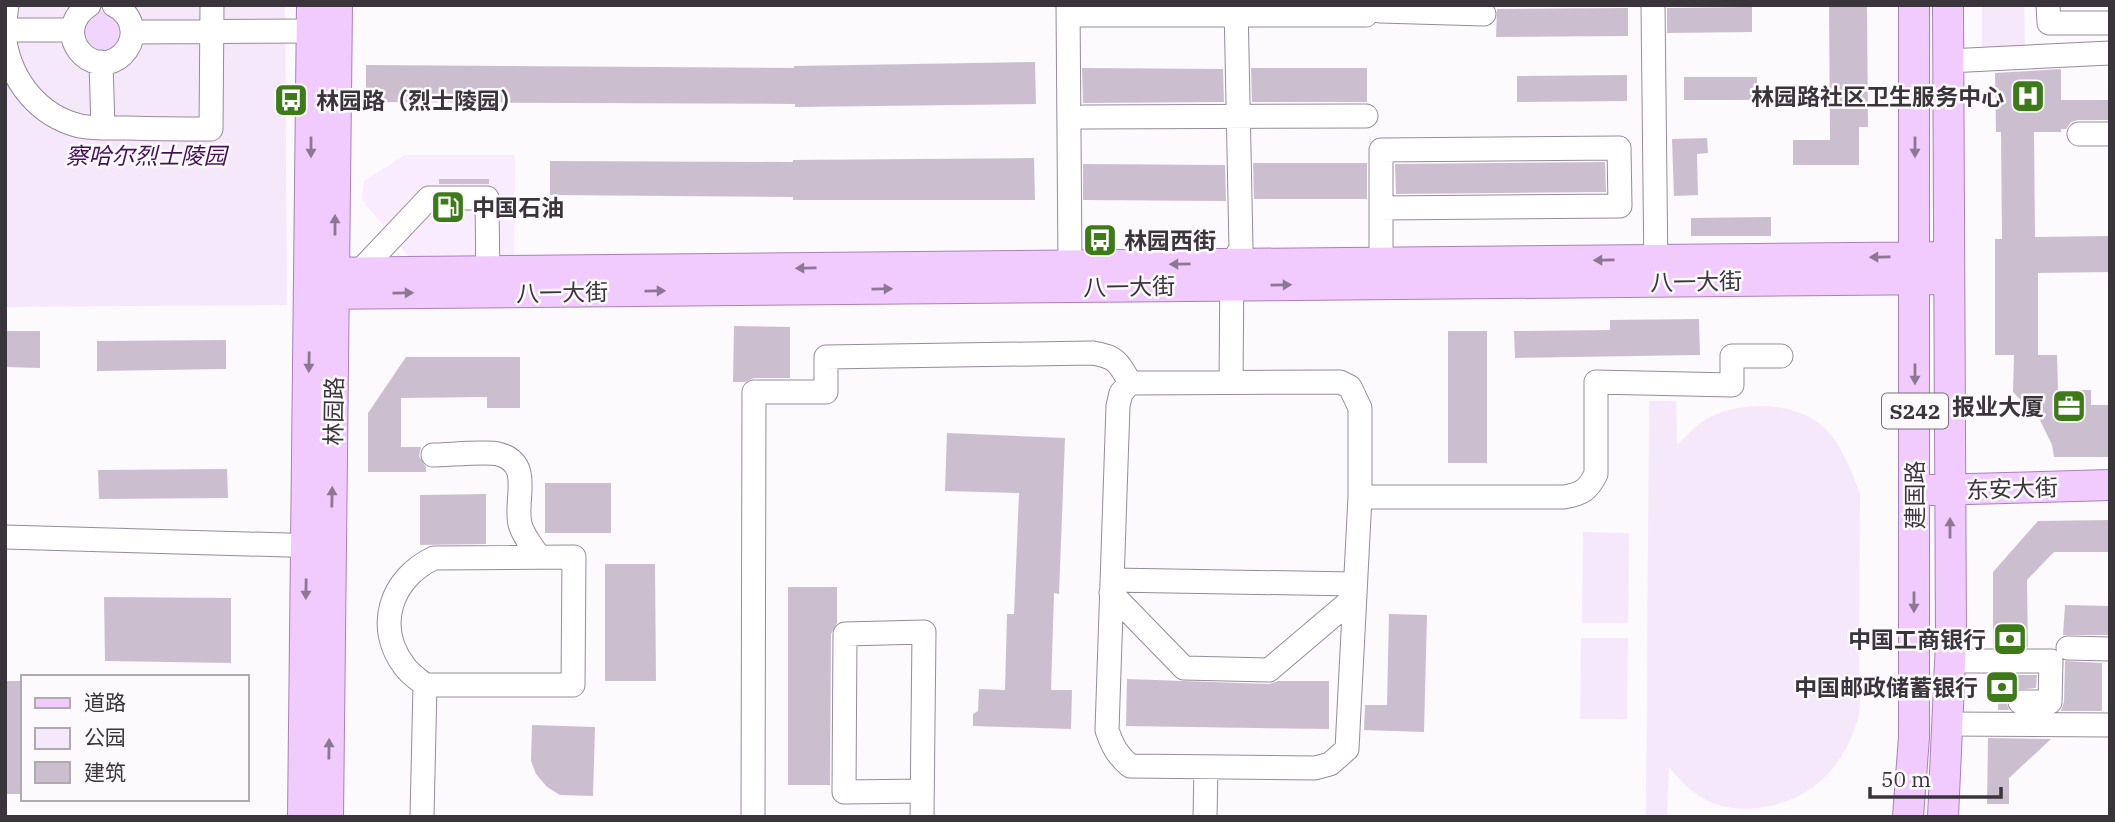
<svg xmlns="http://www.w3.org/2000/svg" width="2115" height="822" font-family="'IBM Plex Serif','Noto Sans SC',serif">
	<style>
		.built { fill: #f9ecfe }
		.green { fill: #f5e8fb }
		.water { fill: #f1d5fc }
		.building { fill: #cbbfcf }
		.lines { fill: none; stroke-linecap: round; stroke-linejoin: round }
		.minor-casing { stroke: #968b9a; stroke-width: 25 }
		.major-casing { stroke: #aa80ba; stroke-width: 32 }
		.minor { stroke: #fff; stroke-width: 23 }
		.major { stroke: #f1cbfe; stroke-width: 30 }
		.oneway { fill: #8c7893 }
		.labels { text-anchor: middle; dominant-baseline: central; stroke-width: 5; stroke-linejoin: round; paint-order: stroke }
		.shield { fill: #fcfafd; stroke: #747075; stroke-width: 2 }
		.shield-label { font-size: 21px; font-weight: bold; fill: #3a353b }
		.poi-label { font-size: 23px; font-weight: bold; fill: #3a353b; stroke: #fcfafd; text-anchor: end }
		.park-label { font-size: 23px; font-style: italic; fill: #480f59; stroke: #fcfafd }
		.street-label { font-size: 23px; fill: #3a353b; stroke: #fcfafd }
	</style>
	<rect width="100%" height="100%" fill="#fcfafd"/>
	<path class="built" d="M405 155H515L514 264 414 263 362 200 364 181Z"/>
	<path class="green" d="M5 5H285L287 305 5 307Z
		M1982 5H2024L2025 53 1982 54Z
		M1649 401H1676L1677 445C1686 437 1694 426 1705 420 1741 398 1804 401 1831 435 1844 452 1853 474 1860 494 1860 549 1859 604 1859 659 1859 678 1863 704 1857 722 1843 767 1812 799 1765 807 1722 814 1695 800 1669 767L1667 815H1646Z
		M1583 532 1629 533 1628 623H1582Z
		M1581 638H1628L1627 719H1580Z"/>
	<path class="water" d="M100 11 115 14 125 39 103 55 84 45 83 23 93 13Z"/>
	<path class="building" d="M1829 5H1867L1868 127H1859V165H1793V140H1830Z
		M1752 7V32L1667 33V8Z
		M1628 8V36L1496 37 1497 9Z
		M1035 62 1036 104 795 107V104L366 102V65L794 68V66Z
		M1082 68 1223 69 1224 102 1083 103Z
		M1251 68H1367V102H1252Z
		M2061 69V100H2110V120H2078L2071 122 2066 129H2061V132H2034L2035 237 2110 236V272L2038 273V355H2057L2058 390H2091V405H2110V457H2054L2052 445 2040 420 2013 392 2014 355H1995V239H2002L2001 132H1996L1995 73Z
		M1627 75V101L1517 102V76Z
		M1684 77H1757V100H1684Z
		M1707 138 1708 153 1697 154 1698 195 1674 196 1672 139Z
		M1034 158 1035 200H793V197L550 195V161L793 162V160Z
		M1605 162 1606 192 1396 194 1395 164Z
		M1253 163H1367V199H1254Z
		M1083 164 1225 165 1226 201 1083 200Z
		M439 179H489V184H439Z
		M1771 217V236H1691V218Z
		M1699 319 1700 355 1515 358 1514 331 1610 330V320Z
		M734 326 790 327V378H754L745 382H733Z
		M5 331H40V368L5 367Z
		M1448 331H1487V463H1448Z
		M226 340V369L97 371V341Z
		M406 357H520V408H487V397L401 398V447H421L419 456 426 467V472H368V413Z
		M947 433 1065 438 1059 594 1054 593 1051 690H1072L1071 729 973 726V714L978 711 979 689 1005 690 1007 614H1014L1019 493 945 491Z
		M227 469 228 498 99 499 98 470Z
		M545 483H611V533H545Z
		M486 494V544L420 545V495Z
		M2110 520V552H2054L2027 580 2028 647H1993V572L2038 521Z
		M605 564H655L656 681H605Z
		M788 587H837V623L831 634 830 785H788Z
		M104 597 231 598V663L105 661Z
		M2065 605 2110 606V635H2063Z
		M1389 614 1427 615 1424 732 1364 730 1365 705H1387Z
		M2065 661 2102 663V711H2061L2064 702Z
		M1999 675H2037L2036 688 2012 690 2006 701 2009 710H1998Z
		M1127 679 1269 684 1278 681H1329V729L1126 726Z
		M5 681H23V794H5Z
		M532 725 595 727 593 796 560 795 547 787 536 774 531 761Z
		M1988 738 2051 739 2009 778V804H1987Z"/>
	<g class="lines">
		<g class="minor-casing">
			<path id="minor" d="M89 5C49 32 91 82 122 55 129 48 133 40 132 30 131 19 124 10 114 5
				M1068 5 1070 265
				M1380 5V11L1484 14
				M1653 5 1656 275
				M2048 5 2049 23H2110
				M1083 15H1366
				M5 20 7 5
				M5 30H72
				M133 32 312 31
				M5 42C12 82 39 116 80 126 95 129 113 128 129 128 156 129 183 129 211 129L212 5
				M1948 61 2110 53
				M101 62 103 128
				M1084 117 1366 116
				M2079 134H2110
				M1381 208 1620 206 1619 148 1381 150V262
				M359 284V272L429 198H487L488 286
				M1231 382 1232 264 1241 248 1236 5
				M1340 382 1350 387 1360 408V497L1347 749 1330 764 1315 768 1130 766C1117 755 1112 745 1107 730L1118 406 1121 393 1130 383Z
				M433 455C447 455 487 451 498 454 534 463 514 500 520 524 523 536 532 546 539 557
				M1360 497H1564C1582 494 1588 490 1596 474V382L1732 385V356H1781
				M5 537 321 546
				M1112 580 1355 584
				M1111 593 1184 668 1269 670 1355 597
				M2068 648 2110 649
				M1950 661H2051L2050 702H2020
				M1947 724 2110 725
				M422 817 425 685C418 679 410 674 405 667 374 627 391 578 434 558L574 557 573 685H425
				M753 817 754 392H826V357L1092 353C1115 356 1119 362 1130 383
				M922 817 924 632 845 634 844 792 922 791
				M1205 817 1206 768"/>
		</g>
		<g class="major-casing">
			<path id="major" d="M310 273 1949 257
				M310 294 1949 279
				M1932 490 2110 485
				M303 817 312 5
				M328 817 337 5
				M1908 817 1914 737V5
				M1943 817 1951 641 1948 5"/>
		</g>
		<use href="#minor" class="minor"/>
		<use href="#major" class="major"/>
	</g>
	<defs><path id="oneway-solid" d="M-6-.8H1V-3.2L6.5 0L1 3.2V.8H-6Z" transform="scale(1.75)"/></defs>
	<g class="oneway">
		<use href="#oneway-solid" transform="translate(311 147) rotate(90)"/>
		<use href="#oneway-solid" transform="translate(1915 147) rotate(90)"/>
		<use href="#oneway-solid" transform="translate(335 225) rotate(-90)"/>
		<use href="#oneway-solid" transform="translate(1880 257) rotate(179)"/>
		<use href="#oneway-solid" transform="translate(1604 260) rotate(179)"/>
		<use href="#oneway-solid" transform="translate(1180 264) rotate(179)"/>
		<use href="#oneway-solid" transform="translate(806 268) rotate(179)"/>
		<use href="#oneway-solid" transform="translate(1281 285) rotate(-1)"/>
		<use href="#oneway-solid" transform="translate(882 289) rotate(-1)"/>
		<use href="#oneway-solid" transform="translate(655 291) rotate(-1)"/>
		<use href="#oneway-solid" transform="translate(403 293) rotate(-1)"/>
		<use href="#oneway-solid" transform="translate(309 362) rotate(91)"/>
		<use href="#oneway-solid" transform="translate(1915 374) rotate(90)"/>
		<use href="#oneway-solid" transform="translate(332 497) rotate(-89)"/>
		<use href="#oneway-solid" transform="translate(1950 528) rotate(-90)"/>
		<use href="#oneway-solid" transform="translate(306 589) rotate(91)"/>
		<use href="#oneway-solid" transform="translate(1914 602) rotate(90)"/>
		<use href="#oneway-solid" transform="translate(329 749) rotate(-89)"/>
	</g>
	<defs>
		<g id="hospital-square" transform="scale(1.75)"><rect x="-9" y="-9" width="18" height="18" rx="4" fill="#3d7b18" stroke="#fcfafd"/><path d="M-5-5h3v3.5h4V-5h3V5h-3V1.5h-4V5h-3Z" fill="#fff"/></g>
		<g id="bus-square" transform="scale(1.75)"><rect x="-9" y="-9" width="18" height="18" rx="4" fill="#3d7b18" stroke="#fcfafd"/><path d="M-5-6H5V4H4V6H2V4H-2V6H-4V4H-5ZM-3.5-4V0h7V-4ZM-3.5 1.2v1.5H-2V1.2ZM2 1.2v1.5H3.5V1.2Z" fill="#fff"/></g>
		<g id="fuel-square" transform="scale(1.75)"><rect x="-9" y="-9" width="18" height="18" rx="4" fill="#3d7b18" stroke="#fcfafd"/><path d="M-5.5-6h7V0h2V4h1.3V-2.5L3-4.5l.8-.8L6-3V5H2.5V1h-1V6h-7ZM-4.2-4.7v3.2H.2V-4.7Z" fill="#fff"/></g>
		<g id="office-square" transform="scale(1.75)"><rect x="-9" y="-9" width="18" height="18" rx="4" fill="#3d7b18" stroke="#fcfafd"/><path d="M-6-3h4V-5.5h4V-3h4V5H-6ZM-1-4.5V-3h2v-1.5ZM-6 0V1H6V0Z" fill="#fff"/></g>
		<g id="bank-square" transform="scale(1.75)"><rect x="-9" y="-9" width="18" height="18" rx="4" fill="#3d7b18" stroke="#fcfafd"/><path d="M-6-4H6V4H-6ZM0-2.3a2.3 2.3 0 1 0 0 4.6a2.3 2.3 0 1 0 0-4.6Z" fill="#fff"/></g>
	</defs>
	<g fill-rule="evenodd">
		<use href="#hospital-square" x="2028" y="96"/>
		<use href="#bus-square" x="291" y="100"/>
		<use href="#fuel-square" x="448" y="207"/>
		<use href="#bus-square" x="1100" y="240"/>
		<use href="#office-square" x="2069" y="406"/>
		<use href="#bank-square" x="2010" y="639"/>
		<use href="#bank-square" x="2002" y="687"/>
	</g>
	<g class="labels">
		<rect class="shield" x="1882" y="393.5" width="66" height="35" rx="5"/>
		<g class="shield-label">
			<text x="1915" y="411">S242</text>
		</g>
		<g class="poi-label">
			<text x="2004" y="96">林园路社区卫生服务中心</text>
			<text x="316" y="100" text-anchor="start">林园路（烈士陵园）</text>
			<text x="472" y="207" text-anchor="start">中国石油</text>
			<text x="1124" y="240" text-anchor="start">林园西街</text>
			<text x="2044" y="406">报业大厦</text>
			<text x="1986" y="639">中国工商银行</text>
			<text x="1978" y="687">中国邮政储蓄银行</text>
		</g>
		<g class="park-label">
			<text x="146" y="155">察哈尔烈士陵园</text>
		</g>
		<g class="street-label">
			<text transform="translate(1696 281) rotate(-1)">八一大街</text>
			<text transform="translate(1129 286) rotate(-1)">八一大街</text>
			<text transform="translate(562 292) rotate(-1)">八一大街</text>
			<text transform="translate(333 411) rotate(-89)">林园路</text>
			<text transform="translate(2012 488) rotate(-2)">东安大街</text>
			<text transform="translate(1914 495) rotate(-90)">建国路</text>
		</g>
	</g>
	<rect width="2115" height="822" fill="none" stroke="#3a353b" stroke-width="14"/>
	<rect x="21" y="675" width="228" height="126" fill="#fcfafd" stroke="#aeabaf" stroke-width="2"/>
	<rect x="35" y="698" width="35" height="10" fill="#f1cbfe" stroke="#aeabaf" stroke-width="2"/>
	<text x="84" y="710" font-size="21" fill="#3a353b">道路</text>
	<rect x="35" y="728" width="35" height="21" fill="#f5e8fb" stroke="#aeabaf" stroke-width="2"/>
	<text x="84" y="745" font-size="21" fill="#3a353b">公园</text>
	<rect x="35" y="762" width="35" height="21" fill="#cbbfcf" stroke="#aeabaf" stroke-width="2"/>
	<text x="84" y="780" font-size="21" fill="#3a353b">建筑</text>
	<path d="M1870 787v10h131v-10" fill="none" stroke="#3a353b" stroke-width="3.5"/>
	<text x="1881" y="787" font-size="21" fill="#3a353b" stroke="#fcfafd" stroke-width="5" paint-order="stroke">50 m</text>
</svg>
